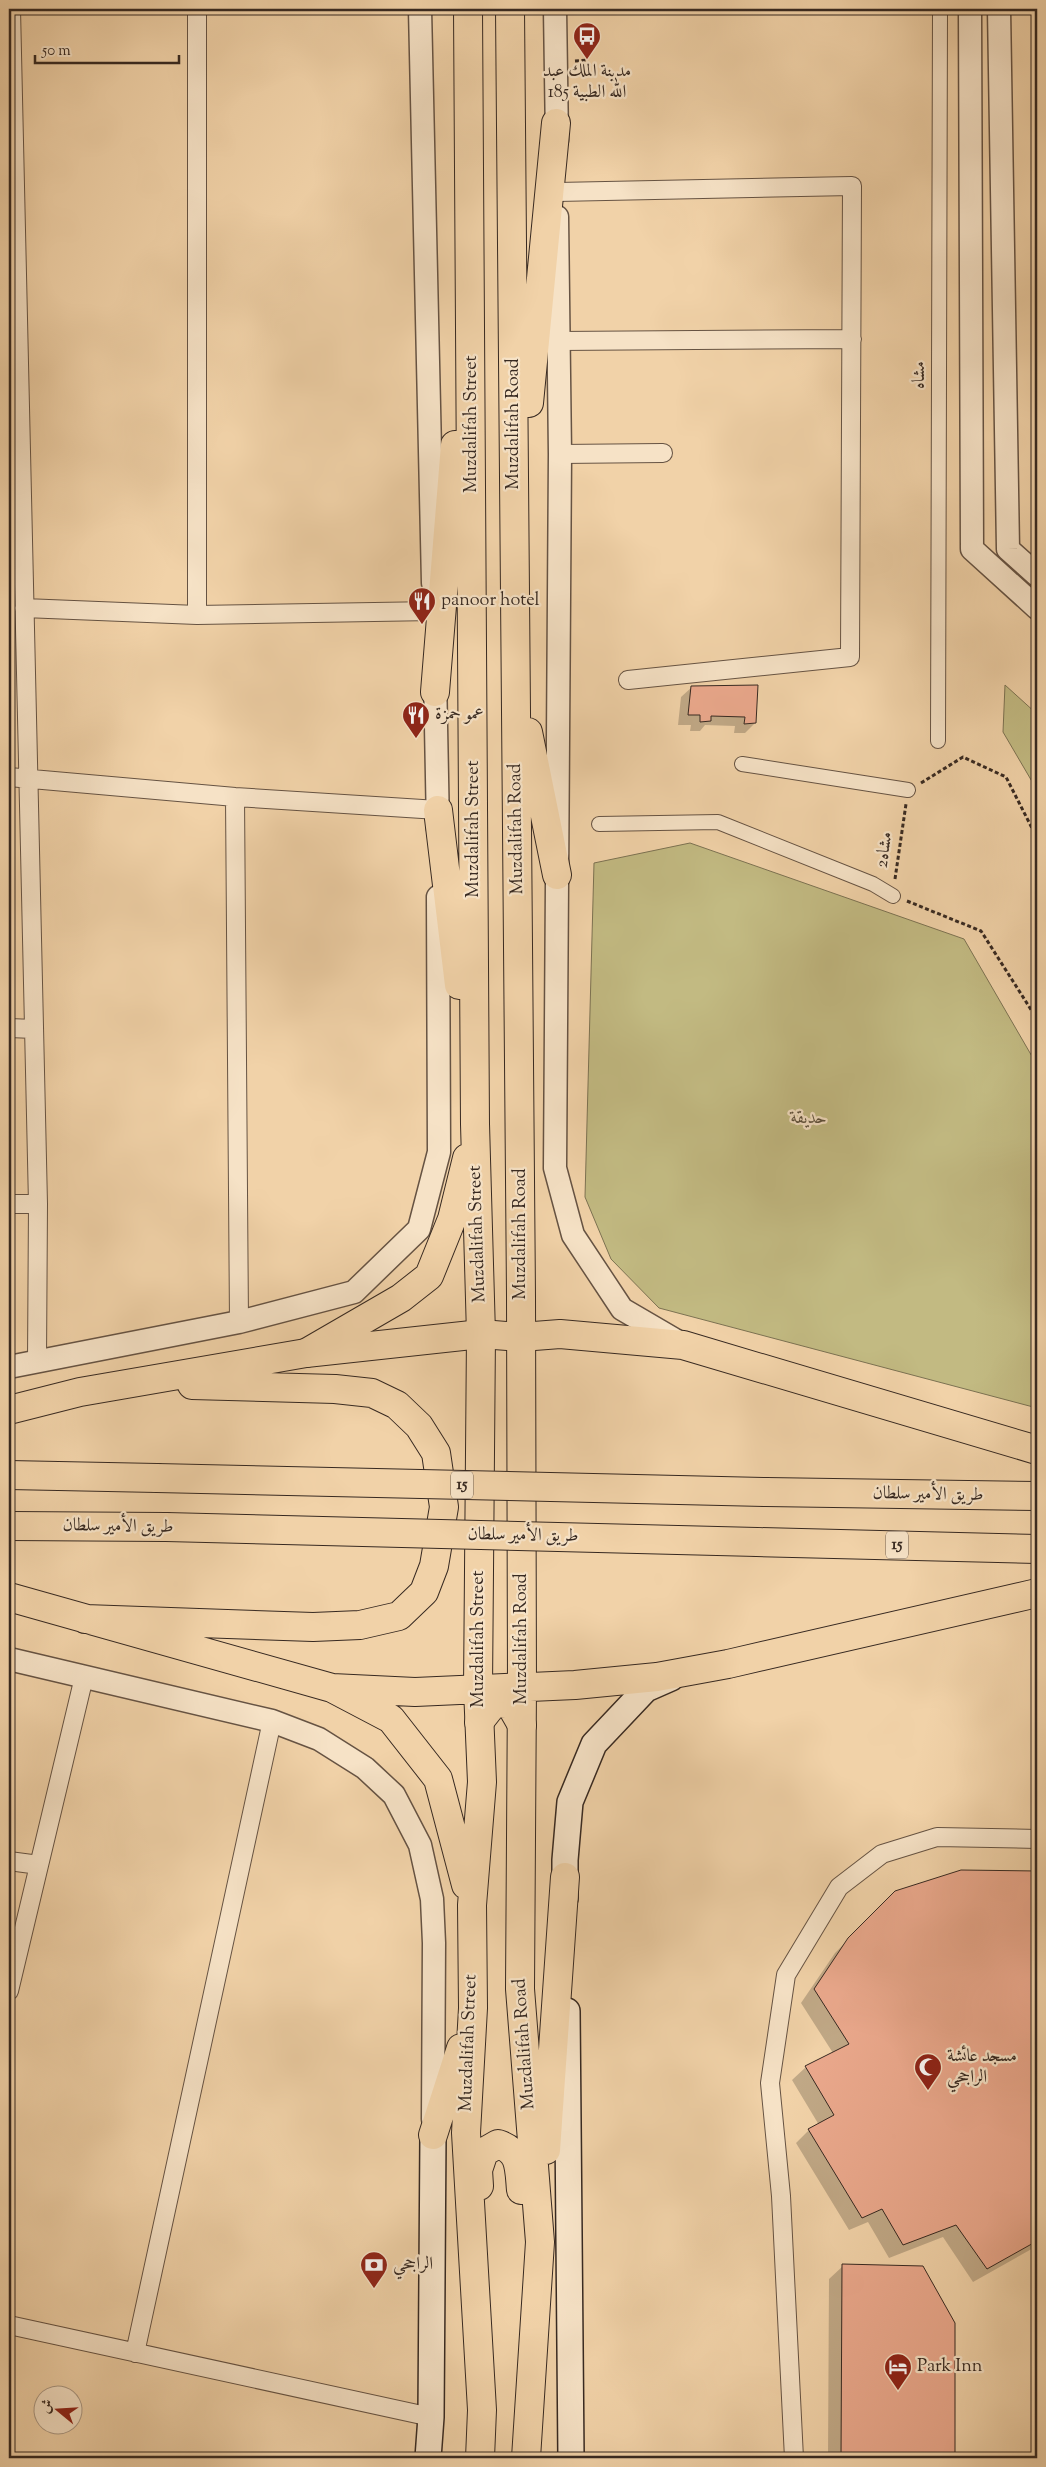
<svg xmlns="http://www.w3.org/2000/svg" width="1046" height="2467" font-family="'Sorts Mill Goudy',Amiri,serif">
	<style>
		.green { fill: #c2ba82; stroke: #7c7252 }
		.shadow { fill: #0003 }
		.building { fill: #eaa88c; stroke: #372921 }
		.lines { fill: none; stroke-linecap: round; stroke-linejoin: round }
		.pedestrian-casing { stroke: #665343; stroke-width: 16 }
		.minor-casing { stroke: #665343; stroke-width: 20 }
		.tertiary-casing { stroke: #665343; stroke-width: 25 }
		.secondary-casing { stroke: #372921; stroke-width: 28 }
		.trunk-casing { stroke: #372921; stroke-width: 30 }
		.motorway-casing { stroke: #372921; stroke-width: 30 }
		.path { stroke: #372921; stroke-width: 3; stroke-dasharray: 4 2.5; stroke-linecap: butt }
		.pedestrian { stroke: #f6e2c6; stroke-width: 14 }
		.minor { stroke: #f6e2c6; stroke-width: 18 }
		.tertiary { stroke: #f6e2c6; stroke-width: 22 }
		.secondary { stroke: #f6e2c6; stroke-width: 25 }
		.trunk { stroke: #f1d2a8; stroke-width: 28 }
		.motorway { stroke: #f1d2a8; stroke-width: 28 }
		.motorway-bridge-casing { stroke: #372921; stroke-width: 30; stroke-linecap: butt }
		.motorway-bridge { stroke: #f1d2a8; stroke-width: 28 }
		.labels { text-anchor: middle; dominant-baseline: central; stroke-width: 4.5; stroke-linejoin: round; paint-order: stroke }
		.shield { fill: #f6e2c6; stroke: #706052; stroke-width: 1 }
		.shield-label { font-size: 16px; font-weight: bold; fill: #372921 }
		.poi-label { font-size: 18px; fill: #372921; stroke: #f6e2c6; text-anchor: start }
		.street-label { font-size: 18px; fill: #372921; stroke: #f6e2c6 }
		.park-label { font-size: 18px; font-style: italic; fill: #5a4d39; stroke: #f6e2c6 }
	</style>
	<rect width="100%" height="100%" fill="#f1d2a8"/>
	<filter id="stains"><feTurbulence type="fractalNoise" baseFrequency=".004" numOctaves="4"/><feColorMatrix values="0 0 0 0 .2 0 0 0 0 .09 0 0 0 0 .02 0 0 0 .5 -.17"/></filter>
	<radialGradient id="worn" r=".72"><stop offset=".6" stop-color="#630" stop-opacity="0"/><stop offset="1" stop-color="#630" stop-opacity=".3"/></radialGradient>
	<path class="green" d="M1005 685 1037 714V790L1003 732Z
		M690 843 964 939 1037 1065V1408L659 1308 611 1259 585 1197 594 863Z"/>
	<path class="shadow" d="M692 687 755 723 745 733H734L735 726 705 725 700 731H690L691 725H678L681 697Z
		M962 1872H1037V2246L973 2282 943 2237 889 2258 868 2222 849 2230 796 2143 809 2130 819 2125 792 2080 806 2067 833 2053 801 2003 835 1953 896 1892Z
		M843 2266 954 2323 953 2458H828L829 2279Z"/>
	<path class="building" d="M758 685 756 723 744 724 745 717 711 716V721L700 722V715H688L691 686Z
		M961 1870 1037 1871V2241L987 2269 956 2225 903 2245 882 2209 862 2218 808 2129 834 2115 805 2066 849 2044 814 1989 848 1938 895 1891Z
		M842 2264 923 2266 955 2323V2458H841Z"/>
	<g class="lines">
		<g class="pedestrian-casing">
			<path id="pedestrian" d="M938 741 940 9
				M742 764 908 790
				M599 824 718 822 873 884 893 896"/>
		</g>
		<g class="minor-casing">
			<path id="minor" d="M11 9 38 1204 37 1361
				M557 192 852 186 850 657 628 680
				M559 341 852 339
				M560 454 663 453
				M24 608 197 615 434 611
				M197 615V9
				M9 777 235 797 438 810
				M235 797 239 1322
				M9 1028 34 1029
				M9 1204H38
				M9 1861 39 1865
				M9 1991 84 1677
				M9 2325 431 2417
				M135 2353 272 1721
				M794 2458 781 2196 770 2083 786 1975 839 1887 882 1854 937 1837 1037 1839"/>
		</g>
		<g class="tertiary-casing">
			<path id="tertiary" d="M420 9 433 583
				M555 9 557 140
				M970 9 972 549 1037 608
				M999 9 1008 549 1037 575
				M557 217 560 454 555 1168 573 1235 622 1309 682 1344
				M435 675 438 828
				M9 1367 239 1322 354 1292 419 1229 439 1152 438 897
				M9 1659 272 1721 319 1739 365 1768 394 1795 420 1845 432 1899 434 1943 433 2119"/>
		</g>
		<g class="secondary-casing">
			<path id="secondary" d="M565 1898V1860L570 1802 594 1744 646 1689 671 1678
				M567 2011 571 2458
				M428 2458 431 2417 433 2135"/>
		</g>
		<g class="trunk-casing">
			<path id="trunk" d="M468 9 475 1124 481 1334 478 1689
				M510 9 521 1297 522 1687
				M529 403 556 123
				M435 692 455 445
				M528 732 557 875
				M438 810 459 985
				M306 1353 401 1298 429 1276 452 1219 467 1158
				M479 1722 494 1703 510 1704 522 1725"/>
		</g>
		<g class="motorway-casing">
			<path id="motorway" d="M9 1410 80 1392 306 1353 481 1334 521 1337 560 1334 683 1345 1037 1450
				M9 1475 157 1478
				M766 1492 1037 1496
				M9 1526 166 1527
				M757 1542 1037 1549
				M9 1597 332 1688 391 1719 438 1779 466 1885
				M85 1619 313 1627 360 1625 399 1616 424 1592 434 1566 444 1507 436 1453 419 1426 397 1405 372 1393 335 1389 192 1385
				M522 1687 520 1989 540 2242 526 2458
				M332 1688 415 1692 575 1685 657 1677 728 1664 1037 1593
				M478 1689 482 1782 472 1905 473 2008 466 2133 482 2410 480 2458
				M433 2135 461 2048
				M546 2150 565 1877
				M479 2186 478 2170 484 2152 498 2144C521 2151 519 2169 521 2190"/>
		</g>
		<path class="path" d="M575 61 587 60
			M921 783 963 757 1006 777 1037 838
			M895 879 906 804
			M907 901 981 931 1037 1019"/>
		<use href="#pedestrian" class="pedestrian"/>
		<use href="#minor" class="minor"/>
		<use href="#tertiary" class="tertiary"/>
		<use href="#secondary" class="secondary"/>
		<use href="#trunk" class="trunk"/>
		<use href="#motorway" class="motorway"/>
		<g class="motorway-bridge-casing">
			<path id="motorway-bridge" d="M157 1478 766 1492
				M166 1527 757 1542"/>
		</g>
		<use href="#motorway-bridge" class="motorway-bridge"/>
	</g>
	<defs>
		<g id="bus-pin" transform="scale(1.4375)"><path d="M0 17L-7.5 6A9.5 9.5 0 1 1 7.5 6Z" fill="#8f2418" stroke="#f6e2c6"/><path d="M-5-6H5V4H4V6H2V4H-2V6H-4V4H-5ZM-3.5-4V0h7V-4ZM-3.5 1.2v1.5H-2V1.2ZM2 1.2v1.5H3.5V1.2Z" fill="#fff"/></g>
		<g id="restaurant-pin" transform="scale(1.4375)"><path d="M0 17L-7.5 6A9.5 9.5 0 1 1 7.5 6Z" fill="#8f2418" stroke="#f6e2c6"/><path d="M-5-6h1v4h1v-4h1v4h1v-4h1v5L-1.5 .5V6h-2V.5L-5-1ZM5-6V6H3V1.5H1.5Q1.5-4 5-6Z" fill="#fff"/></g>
		<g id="mosque-pin" transform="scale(1.4375)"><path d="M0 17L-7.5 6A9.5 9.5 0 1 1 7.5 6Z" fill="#8f2418" stroke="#f6e2c6"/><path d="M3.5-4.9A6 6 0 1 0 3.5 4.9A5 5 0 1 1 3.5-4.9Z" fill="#fff"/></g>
		<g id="bank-pin" transform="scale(1.4375)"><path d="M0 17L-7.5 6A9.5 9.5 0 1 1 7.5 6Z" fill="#8f2418" stroke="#f6e2c6"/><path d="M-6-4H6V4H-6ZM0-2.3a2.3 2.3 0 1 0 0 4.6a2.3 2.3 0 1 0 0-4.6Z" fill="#fff"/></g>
		<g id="hotel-pin" transform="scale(1.4375)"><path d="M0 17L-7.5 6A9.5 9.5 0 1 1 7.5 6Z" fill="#8f2418" stroke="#f6e2c6"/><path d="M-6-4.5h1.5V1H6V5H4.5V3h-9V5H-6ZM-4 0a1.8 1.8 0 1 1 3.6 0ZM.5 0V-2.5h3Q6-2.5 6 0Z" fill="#fff"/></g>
	</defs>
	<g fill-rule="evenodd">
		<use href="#bus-pin" x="587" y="36"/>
		<use href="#restaurant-pin" x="422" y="601"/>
		<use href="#restaurant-pin" x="416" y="715"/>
		<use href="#mosque-pin" x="928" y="2067"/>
		<use href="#bank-pin" x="374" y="2265"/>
		<use href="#hotel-pin" x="898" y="2367"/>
	</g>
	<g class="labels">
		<g class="shield">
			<rect x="451" y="1471.5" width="22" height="27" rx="4"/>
			<rect x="886" y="1531.5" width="22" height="27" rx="4"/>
		</g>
		<g class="shield-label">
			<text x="462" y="1485">15</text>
			<text x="897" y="1545">15</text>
		</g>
		<g class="poi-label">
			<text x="587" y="72" text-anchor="middle">مدينة الملك عبد<tspan x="587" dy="21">الله الطبية 185</tspan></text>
			<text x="441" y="601">panoor hotel</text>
			<text x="435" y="715">عمو حمزة</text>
			<text x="947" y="2057">مسجد عائشة<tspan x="947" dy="21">الراجحي</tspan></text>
			<text x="393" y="2265">الراجحي</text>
			<text x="917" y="2367">Park Inn</text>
		</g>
		<g class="street-label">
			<text transform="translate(920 375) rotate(-90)">مشاه</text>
			<text transform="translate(472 424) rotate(-90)">Muzdalifah Street</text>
			<text transform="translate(514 424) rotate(-90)">Muzdalifah Road</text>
			<text transform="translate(474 829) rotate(-90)">Muzdalifah Street</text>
			<text transform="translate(517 829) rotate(-91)">Muzdalifah Road</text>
			<text transform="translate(885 850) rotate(-82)">مشاه2</text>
			<text transform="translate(478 1234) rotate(-92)">Muzdalifah Street</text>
			<text transform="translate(521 1234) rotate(-90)">Muzdalifah Road</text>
			<text transform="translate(928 1495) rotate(1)">طريق الأمير سلطان</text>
			<text transform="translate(118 1527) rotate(1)">طريق الأمير سلطان</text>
			<text transform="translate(523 1536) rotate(1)">طريق الأمير سلطان</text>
			<text transform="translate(479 1639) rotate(-90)">Muzdalifah Street</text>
			<text transform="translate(522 1639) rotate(-90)">Muzdalifah Road</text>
			<text transform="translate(469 2043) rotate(-88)">Muzdalifah Street</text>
			<text transform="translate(525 2044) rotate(-94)">Muzdalifah Road</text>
		</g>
		<g class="park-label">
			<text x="809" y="1119">حديقة</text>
		</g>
	</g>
	<rect width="1046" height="2467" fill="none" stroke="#f1d2a8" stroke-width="30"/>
	<rect x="10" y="10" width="1026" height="2447" fill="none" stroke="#372921" stroke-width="2.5"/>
	<rect x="15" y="15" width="1016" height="2437" fill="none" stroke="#372921"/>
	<g transform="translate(58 2410) rotate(288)"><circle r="24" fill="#f6e2c6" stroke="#aa9884"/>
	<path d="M0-4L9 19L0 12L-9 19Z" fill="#8f2418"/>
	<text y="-8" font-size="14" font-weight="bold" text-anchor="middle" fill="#372921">ش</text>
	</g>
	<path d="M35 55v8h144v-8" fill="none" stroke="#372921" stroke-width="2.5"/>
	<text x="42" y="55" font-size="15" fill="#372921" stroke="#f6e2c6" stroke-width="4" paint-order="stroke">50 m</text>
	<rect width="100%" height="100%" filter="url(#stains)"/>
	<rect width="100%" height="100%" fill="url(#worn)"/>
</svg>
